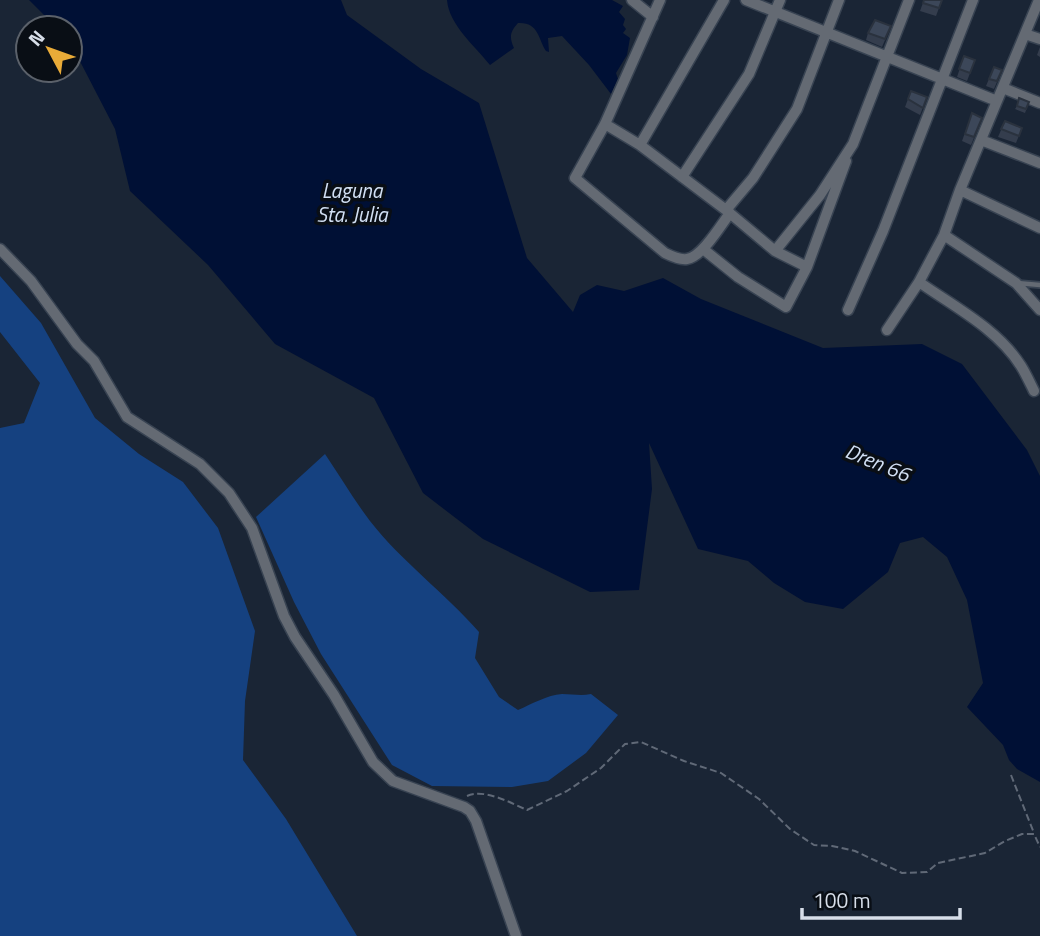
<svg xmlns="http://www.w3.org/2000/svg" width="1040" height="936" font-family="'Titillium Web',sans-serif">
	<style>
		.green { fill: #154180 }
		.water { fill: #001035 }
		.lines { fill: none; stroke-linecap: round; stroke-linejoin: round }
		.lane-casing { stroke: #384352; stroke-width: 8 }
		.street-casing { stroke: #384352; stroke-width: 13 }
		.path { stroke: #606977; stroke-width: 2; stroke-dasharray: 7 3.5; stroke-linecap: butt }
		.lane { stroke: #646a73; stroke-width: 4.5 }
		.street { stroke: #646a73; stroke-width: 10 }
		.wall { fill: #343d4d }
		.building { fill: #3c4759; stroke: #2a323e; stroke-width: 2 }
		.labels { text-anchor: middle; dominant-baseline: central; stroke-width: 7; stroke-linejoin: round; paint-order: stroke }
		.water-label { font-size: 21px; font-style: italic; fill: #d2e0f4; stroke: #090e15 }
	</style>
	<rect width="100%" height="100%" fill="#1a2535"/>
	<path class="green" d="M0 276 41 323 95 418 139 454 183 482 218 528 255 631 245 701 243 760 286 819 357 936H0V428L24 423 40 383 0 332Z
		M325 454C340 476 354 500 370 521 402 562 445 593 479 632L475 658 499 697 518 710C532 704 547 695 562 694 572 694 581 696 591 694L618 715 586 753 548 781 512 787 432 786 392 765 321 654 294 602 256 517Z"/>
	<path class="water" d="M29 0H341L347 15 421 69 479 103 527 258 573 312 580 295 597 285 624 291 663 278 701 299 823 348 922 344 962 364 1027 450 1040 476V782L1017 769 1009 760 1003 745 967 707 983 683 967 600 947 557 923 537 900 543 888 572 843 609 805 602 774 583 748 561 698 549 649 443 652 489 639 590 590 592 483 539 423 493 374 398 275 344 208 265 130 191 115 129 70 42V28H57Z
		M447 0H612L623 6 619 12 625 19 623 25 626 29 623 33 630 38 627 55 616 73 618 79 611 94 589 65 562 36 548 38 549 52 546 51C538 39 539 22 518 23 510 32 509 37 514 48L490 65C475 46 449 25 447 0Z"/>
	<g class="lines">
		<g class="lane-casing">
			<path id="lane" d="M1017 283 1040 285"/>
		</g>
		<g class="street-casing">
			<path id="street" d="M632 0 653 17
				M660 0 605 124 575 178 665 253C671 256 680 260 687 259 702 257 721 225 730 213
				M746 0 997 101
				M1025 34 1040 39
				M1003 88 1040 103
				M605 124 640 145 726 210 775 251 807 267 786 307 738 277 703 249
				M981 140 1040 163
				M640 145 724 0
				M682 177 749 74 780 0
				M960 190 1040 228
				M726 210 753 178 797 109 839 0
				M944 235 1016 283 1040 310
				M0 249 31 281 77 344 94 361 127 417 200 464 229 493 252 528 284 616 295 637 334 695 373 762 393 781 464 807 470 811 476 821 516 936
				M775 251 820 195 853 144 909 0
				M807 267 846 161
				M919 282C953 306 998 329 1021 366 1026 374 1030 383 1034 391
				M848 310 883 231 973 0
				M887 330 919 282 944 235 960 190 1039 0"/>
		</g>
		<path class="path" d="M1011 775 1034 833
			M467 796C484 788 511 803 527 810L567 791 601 768 625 744 641 742 684 761 721 773 759 799 790 829 814 845 832 846 855 851 902 873 927 872 938 863 985 853 1005 841 1022 834H1034L1040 847"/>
		<use href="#lane" class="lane"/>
		<use href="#street" class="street"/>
	</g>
	<path class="wall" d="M924 0H942L936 16 920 11Z
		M868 33H888L882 47 866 40Z
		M1040 47V57L1037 55Z
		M964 56 975 60 967 81 957 77Z
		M994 67 1002 70 994 89 986 86Z
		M911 91 927 97 920 115 905 107Z
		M1029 102 1025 113 1015 109 1017 106Z
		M972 113 982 118 971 145 962 141Z
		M1005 121 1022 128 1016 143 998 137Z"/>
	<path class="building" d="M924 0H942L939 8 923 3Z
		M875 20 891 26 885 39 868 33Z
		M964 56 975 60 970 73 959 69Z
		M994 67 1002 70 997 81 989 79Z
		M911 91 927 97 923 108 908 99Z
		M1019 98 1029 102 1026 109 1017 106Z
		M972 113 982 118 974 137 965 134Z
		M1005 121 1022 128 1019 136 1001 129Z"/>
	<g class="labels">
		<g class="water-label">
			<text x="352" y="190">Laguna<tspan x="352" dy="24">Sta. Julia</tspan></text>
			<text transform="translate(878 462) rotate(22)">Dren 66</text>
		</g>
	</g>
	<g transform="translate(49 49) rotate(311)"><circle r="33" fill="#090e15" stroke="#5b616a" stroke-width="2"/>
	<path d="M0-5L12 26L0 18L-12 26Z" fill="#e9ab38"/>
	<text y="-10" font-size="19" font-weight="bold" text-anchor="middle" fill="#d7dee9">N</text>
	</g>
	<path d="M802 908v10h158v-10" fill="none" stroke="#d7dee9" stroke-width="3.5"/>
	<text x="813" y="908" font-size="21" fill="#d7dee9" stroke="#090e15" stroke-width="5" paint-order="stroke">100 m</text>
</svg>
